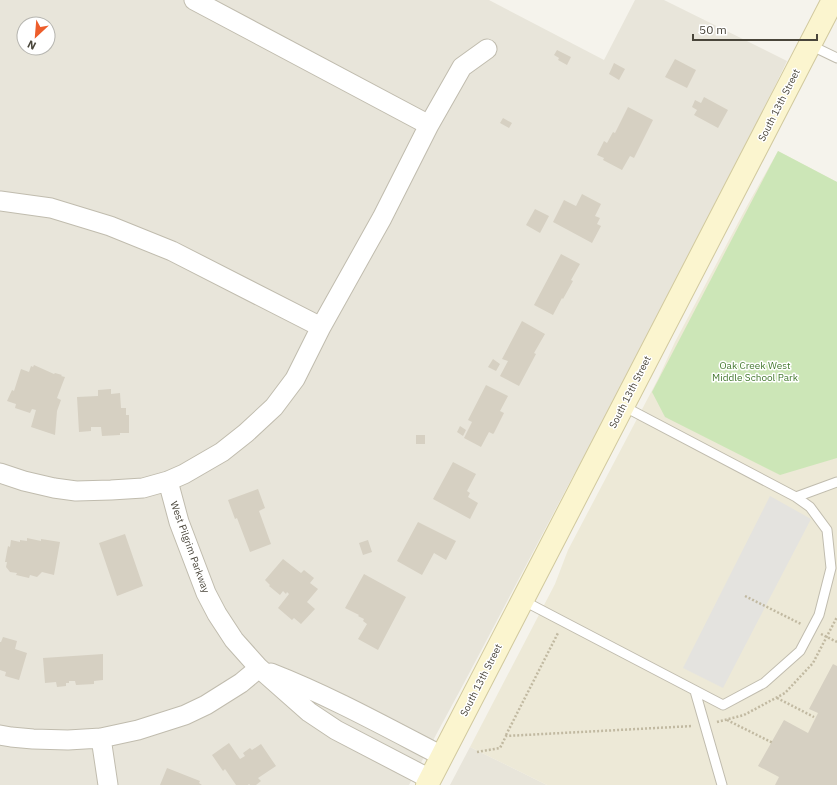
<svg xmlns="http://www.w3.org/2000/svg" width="837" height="785" font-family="'IBM Plex Sans',sans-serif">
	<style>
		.residential { fill: #e8e5da; fill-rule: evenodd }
		.education { fill: #ede9d7 }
		.green { fill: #cce6b7 }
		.parking { fill: #e4e3df }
		.building { fill: #d6d0c2 }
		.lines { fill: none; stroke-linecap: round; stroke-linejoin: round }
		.lane-casing { stroke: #c0bcae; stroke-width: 11 }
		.street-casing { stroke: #c0bcae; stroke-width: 21 }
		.secondary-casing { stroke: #d1c99e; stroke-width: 24 }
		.path { stroke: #c1b9a1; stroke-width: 2.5; stroke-dasharray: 2 2; stroke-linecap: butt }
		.lane { stroke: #fff; stroke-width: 9 }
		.street { stroke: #fff; stroke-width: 19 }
		.secondary { stroke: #fbf5cf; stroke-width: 22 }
		.labels { text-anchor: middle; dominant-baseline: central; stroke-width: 3; stroke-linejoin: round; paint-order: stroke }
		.street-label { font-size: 10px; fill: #49453a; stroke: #fff }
		.park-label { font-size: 10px; fill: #43782f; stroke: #fff }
	</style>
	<rect width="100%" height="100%" fill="#f5f3ec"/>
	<path class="residential" d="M0 0H489L604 60 635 0H664L787 61 757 123 722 200 622 391 572 478 464 683 409 785H0ZM24 24H48V48H24Z
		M470 747 547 785H450Z"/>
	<path class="education" d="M778 151 837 182V785H547L470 747 555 584 568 550 658 379 675 342 747 206Z"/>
	<path class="green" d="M778 151 837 182V458L780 475 665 417 652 392Z"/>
	<path class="parking" d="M770 496 811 519 723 688 683 668Z"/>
	<path class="building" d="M557 50 571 57 567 65 558 60 559 58 554 55Z
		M675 59 696 70 687 88 665 77Z
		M614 63 625 69 619 80 609 74Z
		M704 97 728 110 718 128 694 115 697 110 692 107 695 100 701 103Z
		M628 107 653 120 634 158 630 156 622 170 603 160 604 158 597 155 604 141 607 143 613 132 615 133Z
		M503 118 512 123 509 128 500 123Z
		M582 194 601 204 595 216 600 218 597 224 601 226 592 243 553 222 564 200 576 206Z
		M535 209 549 216 540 233 526 225Z
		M561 254 580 264 571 280 573 281 563 299 562 298 553 315 534 305Z
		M522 321 545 334 534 353 536 354 519 386 500 376 508 361 502 359Z
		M493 359 500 364 496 371 488 367Z
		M34 365 54 374 55 373 62 375 61 376 65 377 57 398 61 400 57 411 55 435 31 427 36 410 32 409 30 413 15 408 16 404 7 401 12 390 14 391 21 369 29 372 31 366 33 367Z
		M486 385 508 396 500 411 504 413 494 433 493 434 489 432 481 447 464 438 472 422 468 420Z
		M111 389V394L120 393 121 408H126V415H129V433H120V435L102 436 101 427H91V431L79 432 77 397 98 396V390Z
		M460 426 466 430 463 436 457 432Z
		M416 435H425V444H416Z
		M453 462 476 474 467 491 470 493 468 497 478 503 470 519 433 499Z
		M258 489 265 508 259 511 271 544 250 552 237 518 235 519 228 500Z
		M418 522 456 541 446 560 434 553 422 575 397 561Z
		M125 534 143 586 117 596 99 543Z
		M27 538 41 541V539L60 542 54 575 42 572 37 577 30 575 29 578 16 575 17 573 10 572 6 567 7 562H5L8 546 10 547 11 540 20 542V540L27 541Z
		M368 540 372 552 363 555 359 543Z
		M283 559 301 573 304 570 314 578 310 583 318 589 307 602 315 609 301 624 294 618 292 620 278 608 289 594 287 592 286 594 283 591 280 595 269 586 270 585 265 580Z
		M364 574 406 597 378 650 358 639 367 624 363 621 364 619 358 616 359 615 345 608Z
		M3 637 17 641 15 649 27 653 19 680 5 676 6 672 0 670V642H1Z
		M103 654V680L94 681V684L76 685 75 681H69V683H66V686L57 687 56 682 45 683 43 658Z
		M833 664 837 666V785H775L779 777 758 766 784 720 808 733 818 713 809 709Z
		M229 743 240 759 245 756 243 753 250 748 252 750 261 744 276 766 258 778 261 781 256 785H250L249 784 248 785H236L225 769 223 771 212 755Z
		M167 768 200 781 199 783 202 785H160Z"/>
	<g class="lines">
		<g class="lane-casing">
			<path id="lane" d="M810 45 837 58
				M796 497 837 482
				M522 600 723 705 764 683 800 651 819 615 831 568 827 530 810 507 796 497 623 406
				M695 691 722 785"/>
		</g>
		<g class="street-casing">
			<path id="street" d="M194 0 429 125
				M0 201 51 208 110 226 172 251 321 327
				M0 473 24 481 54 488 76 491 111 490 143 488 168 481 184 474 222 452 246 433 274 407 295 379 321 327 382 218 429 125 462 67 487 49
				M168 481 179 522 206 593 217 614 234 640 259 668 309 712 336 730 430 779
				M271 673C330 696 386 727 442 756
				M0 735 11 737 33 739 68 740 101 738 138 730 185 715 206 705 241 683 259 668
				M101 738 108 785"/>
		</g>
		<g class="secondary-casing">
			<path id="secondary" d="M427 785 833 0"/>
		</g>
		<path class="path" d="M745 596 801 624
			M821 634 837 642
			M777 698 814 717
			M727 720 773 743
			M717 722 744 715 785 693 813 663 837 617
			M506 735 558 633
			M477 752 500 748 506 736 693 726"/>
		<use href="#lane" class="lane"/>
		<use href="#street" class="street"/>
		<use href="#secondary" class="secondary"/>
	</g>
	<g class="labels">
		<g class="street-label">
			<text transform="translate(779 105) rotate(-63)">South 13th Street</text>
			<text transform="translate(630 392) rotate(-63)">South 13th Street</text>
			<text transform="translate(190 547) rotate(70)">West Pilgrim Parkway</text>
			<text transform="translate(481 680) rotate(-63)">South 13th Street</text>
		</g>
		<g class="park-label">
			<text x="755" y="365">Oak Creek West<tspan x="755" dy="12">Middle School Park</tspan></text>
		</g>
	</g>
	<g transform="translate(36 36) rotate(206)"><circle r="19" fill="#ffffff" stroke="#b6b5b0"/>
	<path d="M0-3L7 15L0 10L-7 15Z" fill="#ed5d2b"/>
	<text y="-6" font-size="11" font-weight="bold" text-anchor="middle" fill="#49453a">N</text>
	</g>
	<path d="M693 34v6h124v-6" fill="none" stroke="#49453a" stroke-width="2"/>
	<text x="699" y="34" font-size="12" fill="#49453a" stroke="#ffffff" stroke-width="3" paint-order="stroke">50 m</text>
</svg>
